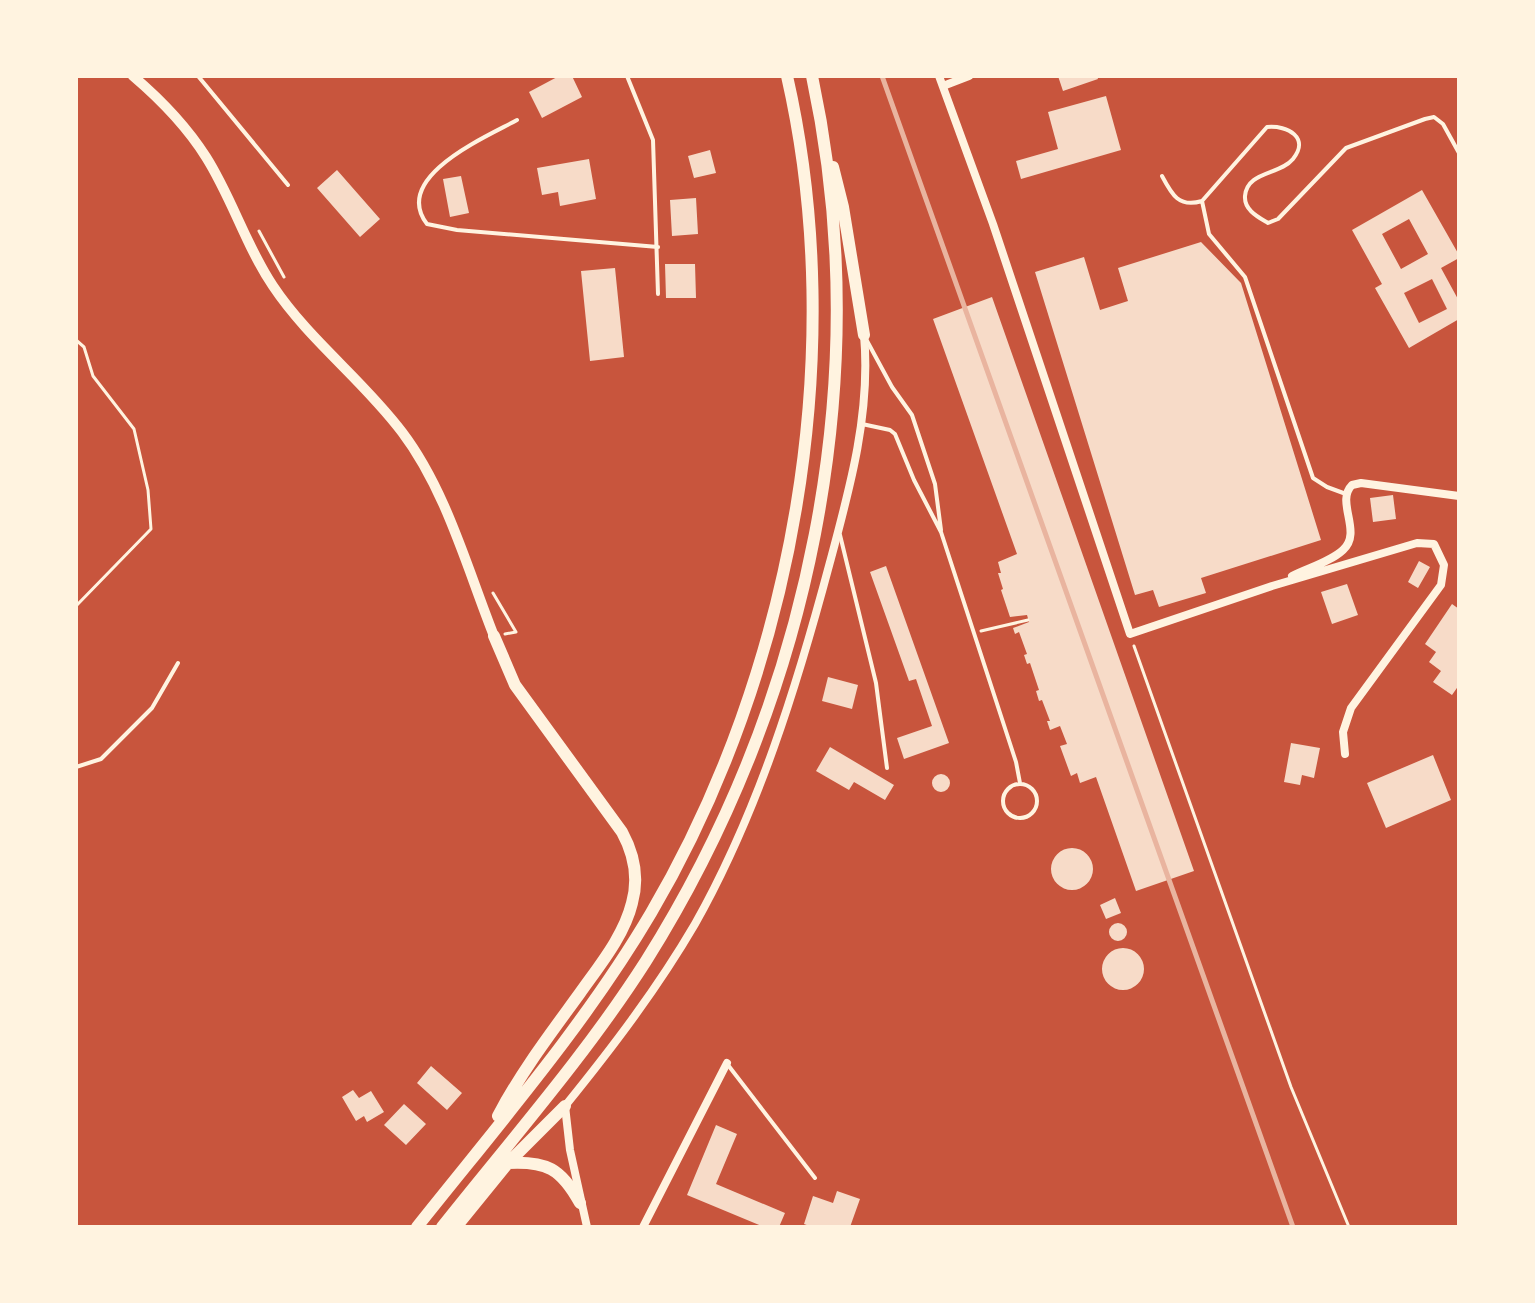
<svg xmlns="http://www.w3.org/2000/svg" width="1535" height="1303" font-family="Cabin,sans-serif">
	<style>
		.building { fill: #f7dbc8; fill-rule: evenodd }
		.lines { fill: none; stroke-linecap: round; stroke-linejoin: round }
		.path { stroke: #fff3e0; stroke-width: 3 }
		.service { stroke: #fff3e0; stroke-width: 4 }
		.minor { stroke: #fff3e0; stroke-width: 8 }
		.tertiary { stroke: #fff3e0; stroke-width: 10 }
		.trunk { stroke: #fff3e0; stroke-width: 12 }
		.rail { stroke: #e9b49f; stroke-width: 5 }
	</style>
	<rect width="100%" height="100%" fill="#c8553d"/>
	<path class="building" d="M559 76H572L582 97 542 118 529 92Z
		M1058 76H1097L1098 79 1063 91Z
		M1106 96 1121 150 1021 179 1016 161 1058 149 1048 112Z
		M710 150 716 173 694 178 688 156Z
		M589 159 596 199 560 206 558 192 542 195 537 168Z
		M337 170 380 219 360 237 317 188Z
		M461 176 469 213 450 217 443 179Z
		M1422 190 1459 255V258L1441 268 1459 301V319L1409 348 1375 288 1382 284 1352 230ZM1409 219 1428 254 1401 269 1382 234ZM1432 279 1447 309 1419 323 1404 293Z
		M696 198 698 234 672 236 670 200Z
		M1201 242 1241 283 1321 540 1201 578 1206 593 1159 607 1153 590 1135 595 1035 272 1084 257 1100 310 1128 301 1118 268Z
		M665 264H695L696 298H666Z
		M615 268 624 357 590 361 581 271Z
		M992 297 1194 871 1136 891 1096 777 1080 783 1077 773 1071 776 1060 746 1067 744 1060 726 1050 730 1047 721H1050L1042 700 1039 701 1036 691 1039 690 1030 663 1027 664 1024 655 1027 654 1019 632 1015 634 1013 628 1029 622 1027 615 1010 617 1001 590 1003 589 998 573H1001L998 562 1017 554 933 319Z
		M1393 495 1396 519 1373 522 1370 498Z
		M1419 561 1430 567 1418 588 1408 582Z
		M886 566 949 743 904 759 897 738 932 726 916 679 909 681 870 572Z
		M1347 584 1358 615 1332 624 1321 592Z
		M1452 604 1459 609V685L1452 695 1433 682 1441 671 1429 662 1436 652 1425 644Z
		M828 677 858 685 852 709 822 701Z
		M1291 743 1320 748 1314 778 1302 775 1300 785 1284 782Z
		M830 747 894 785 885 800 854 782 849 790 816 771Z
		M1433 755 1451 800 1386 828 1367 783Z
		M932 783a9 9 0 1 1 18 0a9 9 0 1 1-18 0Z
		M1051 869a21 21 0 1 1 42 0a21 21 0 1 1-42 0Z
		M1115 898 1121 913 1106 919 1100 905Z
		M1109 932a9 9 0 1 1 18 0a9 9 0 1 1-18 0Z
		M1102 969a21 21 0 1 1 42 0a21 21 0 1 1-42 0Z
		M431 1066 462 1093 447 1110 417 1083Z
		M353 1090 359 1098 371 1091 384 1112 367 1122 364 1116 356 1121 342 1097Z
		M404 1104 426 1124 406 1145 384 1125Z
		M716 1125 737 1134 716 1184 785 1213 779 1227H764L687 1195Z
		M837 1191 860 1199 850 1227H812L804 1224 813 1196 833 1203Z"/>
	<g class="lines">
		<path class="path" d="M259 231 284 277
			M76 340 84 347 93 376 134 429 148 490 151 529 76 606
			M493 593 516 632 505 634
			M981 631 1028 620
			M1134 646 1291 1087 1349 1227"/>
		<path class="service" d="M198 76 288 185
			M627 76 653 140 658 294
			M517 120C486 137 391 177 427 224L457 230 658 247
			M1162 176C1172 195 1179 208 1202 201L1267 127C1288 125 1310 138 1293 159 1280 175 1247 171 1245 196 1244 210 1258 217 1268 223L1278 219 1346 148 1425 119 1434 117 1443 124 1459 153
			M1202 201 1209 234 1245 277 1313 478 1327 487 1346 494
			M866 339 892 387 912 415 935 484 941 530
			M862 424 890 430 895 434 914 480 941 532 1016 762 1020 783
			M840 535 876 683 887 768
			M76 767 101 759 152 708 178 663
			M1003 801a17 17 0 1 1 34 0a17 17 0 1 1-34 0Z
			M728 1065 815 1178"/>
		<path class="minor" d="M939 76 993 224 1130 634 1272 586 1417 543 1434 544 1444 565 1441 585 1351 708 1343 732 1345 754
			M943 86 969 76
			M1292 576C1308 568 1330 562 1343 550 1363 532 1335 502 1352 485L1361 483 1459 496
			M587 1227 570 1150 565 1106C612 1048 657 989 695 924 758 812 797 686 830 562 850 488 871 412 864 335
			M643 1227 727 1063"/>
		<path class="tertiary" d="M133 76C160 99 187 127 206 157 232 198 246 246 273 286 309 340 363 380 402 432 446 490 467 568 494 636"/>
		<path class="trunk" d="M833 167 843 207 864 335
			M494 636 515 685 622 832C634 854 639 878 632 903 624 936 599 966 580 993 551 1033 521 1072 498 1116
			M508 1163C546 1161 561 1168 580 1203
			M417 1227C498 1125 585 1025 651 913 794 670 850 352 787 76
			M442 1227C511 1140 586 1055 646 961 810 700 877 379 812 76
			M456 1227 508 1163 565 1106"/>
		<path class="rail" d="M882 76 1293 1227"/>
	</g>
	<rect width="1535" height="1303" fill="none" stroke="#fff3e0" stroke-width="156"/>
</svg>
